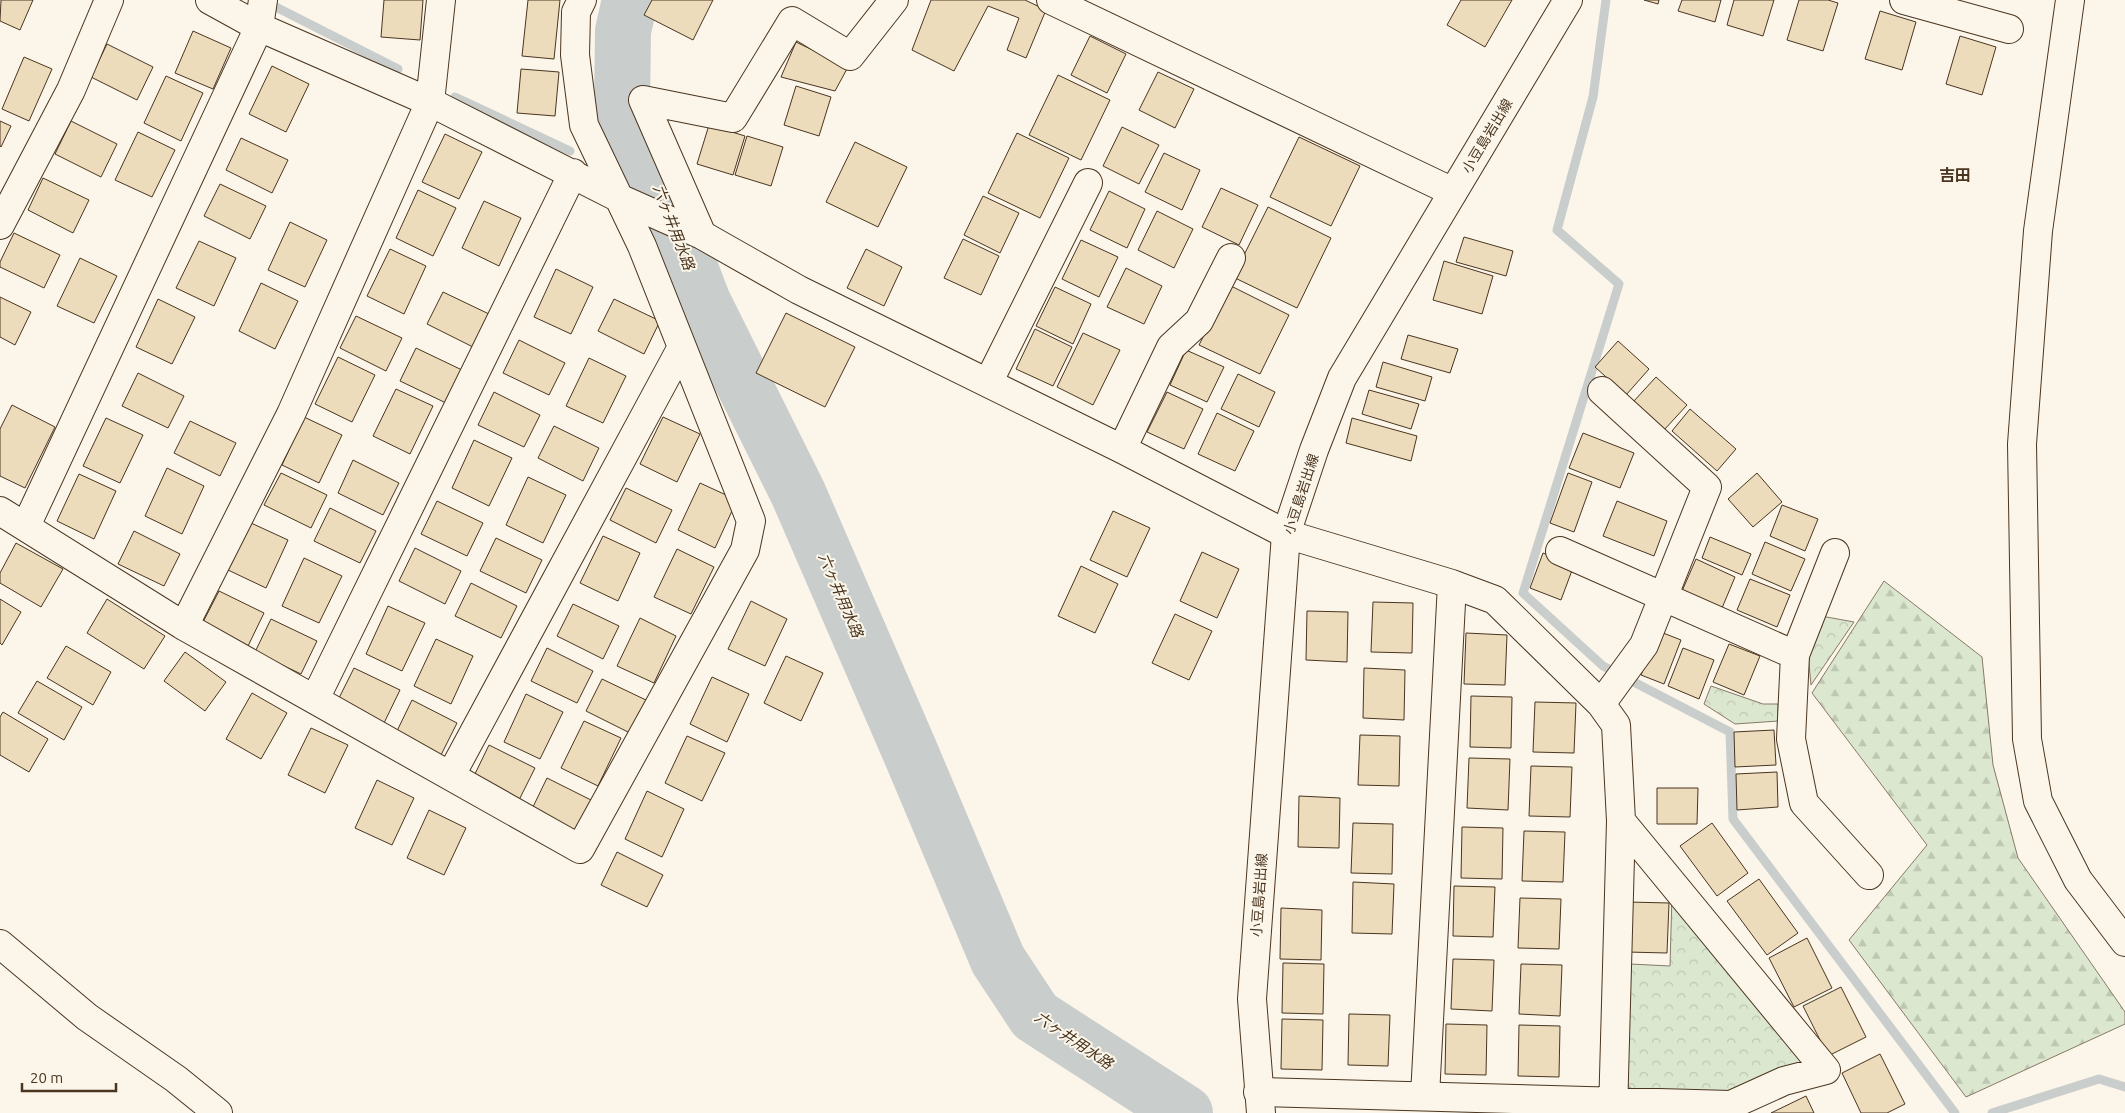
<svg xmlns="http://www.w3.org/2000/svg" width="2125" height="1113" font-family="Ubuntu,'Noto Sans JP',sans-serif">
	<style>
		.forest { fill: url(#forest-firs); stroke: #887966 }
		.park { fill: url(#park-crowns); stroke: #887966 }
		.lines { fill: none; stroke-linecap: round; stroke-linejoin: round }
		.stream { stroke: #c9cecd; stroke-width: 9 }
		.river { stroke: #c9cecd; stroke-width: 56 }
		.building { fill: #ecdcbc; stroke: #4a3520 }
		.minor-casing { stroke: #4a3520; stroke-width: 30 }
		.secondary-casing { stroke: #4a3520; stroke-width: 30 }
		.minor { stroke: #fbf6e9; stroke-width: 28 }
		.secondary { stroke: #fbf6e9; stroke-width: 28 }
		.labels { text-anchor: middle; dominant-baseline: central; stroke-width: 4; stroke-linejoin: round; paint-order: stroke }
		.street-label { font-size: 14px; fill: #4a3520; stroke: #fbf6e9 }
		.water-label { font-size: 15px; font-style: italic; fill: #4a3520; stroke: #fbf6e9 }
		.quarter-label { font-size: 16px; font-weight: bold; fill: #4a3520; stroke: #fbf6e9 }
	</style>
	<defs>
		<pattern id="forest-firs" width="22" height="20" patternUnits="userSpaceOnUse" patternTransform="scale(1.25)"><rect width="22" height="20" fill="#dce7d0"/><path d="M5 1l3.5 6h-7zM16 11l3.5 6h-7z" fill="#bec7b2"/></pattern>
		<pattern id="park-crowns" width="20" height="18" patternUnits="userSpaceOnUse" patternTransform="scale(1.25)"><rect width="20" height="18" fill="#dce7d0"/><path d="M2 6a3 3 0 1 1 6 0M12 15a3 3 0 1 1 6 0" fill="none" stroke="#bec7b2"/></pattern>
	</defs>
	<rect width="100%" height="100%" fill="#fbf6e9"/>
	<path class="forest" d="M1884 581 1982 657 1993 765 2018 858 2125 1012V1024L1966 1097 1849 940 1927 845 1812 693Z"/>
	<path class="park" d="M1821 616 1854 622 1811 685 1808 653Z
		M1711 686 1763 704H1778V721L1735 724 1704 704Z
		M1672 894 1804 1059 1798 1070 1728 1095 1635 1092 1624 1082 1630 964 1670 966Z"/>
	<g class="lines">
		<path class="stream" d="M1606 0 1593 97 1557 230 1619 284 1523 593 1603 666 1730 732 1733 819 1955 1113
			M266 2 398 69
			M455 97 570 151
			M1992 1113 2099 1079 2125 1087"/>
		<path class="river" d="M630 0 623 31 622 106 657 182 703 302 798 493 909 749 998 960 1035 1016 1185 1113"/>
	</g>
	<path class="building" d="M1 0H33L20 30 0 21Z
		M384 0H423L420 40 381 37Z
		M528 0H560L554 59 522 56Z
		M652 0H713L693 40 644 15Z
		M931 0H1025L1046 10 1026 58 1007 50 1019 18 988 6 954 71 912 50Z
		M1461 0H1512L1485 47 1447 25Z
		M1644 0H1659L1658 4Z
		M1682 0H1721L1715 22 1678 11Z
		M1734 0H1774L1763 36 1727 25Z
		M1799 0H1828L1838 3 1823 51 1787 40Z
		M1880 11 1916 22 1902 70 1865 59Z
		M193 31 231 48 213 89 175 73Z
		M1090 36 1126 54 1107 93 1071 75Z
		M1960 36 1996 47 1982 95 1946 84Z
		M796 42 848 67 835 91 781 77Z
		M107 44 153 67 137 100 91 77Z
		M24 57 52 69 29 121 2 109Z
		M272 66 309 84 286 132 249 114Z
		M521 69 559 72 555 116 517 113Z
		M1158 72 1194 89 1175 128 1139 110Z
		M1058 75 1110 100 1081 160 1029 135Z
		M166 76 203 93 181 141 144 123Z
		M796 86 831 97 819 136 784 125Z
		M0 121 11 126 1 147 0 146Z
		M71 121 117 144 101 177 55 154Z
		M709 125 745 136 733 175 697 164Z
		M1122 127 1159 145 1139 184 1103 166Z
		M138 132 175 150 152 197 115 180Z
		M1017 133 1069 158 1040 218 988 193Z
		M445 134 482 152 459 199 422 182Z
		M747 136 783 147 771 186 735 175Z
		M1299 137 1360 166 1331 226 1270 197Z
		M241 138 288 160 272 193 226 170Z
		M855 142 907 167 878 227 826 202Z
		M1164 153 1200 170 1182 210 1145 192Z
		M43 178 89 200 73 233 28 210Z
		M220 184 266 206 250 239 204 216Z
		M1221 188 1258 205 1239 245 1202 227Z
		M418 190 456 208 433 256 396 238Z
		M1109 191 1145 209 1127 248 1090 230Z
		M983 196 1019 213 1000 253 964 235Z
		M484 201 521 218 499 266 462 248Z
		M1268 207 1331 238 1297 308 1233 277Z
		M1157 211 1193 229 1174 268 1138 250Z
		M290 222 327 240 305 287 268 270Z
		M14 233 60 255 44 288 0 267V262Z
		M1464 237 1513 251 1506 276 1456 262Z
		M963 239 999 256 981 295 944 278Z
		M1081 240 1118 257 1099 297 1062 279Z
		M199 241 236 258 214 306 176 288Z
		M390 249 426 266 404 314 367 296Z
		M866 249 902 267 884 306 847 288Z
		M80 258 117 276 94 323 57 306Z
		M1444 261 1493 276 1482 314 1433 300Z
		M1126 268 1162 286 1144 324 1107 307Z
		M556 269 593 287 571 334 534 317Z
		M261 283 298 301 275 349 239 331Z
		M1229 285 1289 315 1260 374 1199 345Z
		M1055 287 1091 304 1073 344 1036 326Z
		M443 292 489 314 473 347 427 324Z
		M0 297 31 312 15 345 0 337Z
		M158 299 195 317 172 364 136 347Z
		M614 299 660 321 644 354 598 331Z
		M786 313 855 347 825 407 756 373Z
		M356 316 402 338 386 371 340 348Z
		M1035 329 1072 347 1053 386 1016 369Z
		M1083 333 1120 350 1093 405 1057 387Z
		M1408 335 1458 349 1450 373 1401 359Z
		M519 340 565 363 549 395 503 373Z
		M1618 341 1649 369 1626 395 1595 367Z
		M416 348 462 370 446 403 400 381Z
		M1186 350 1224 367 1207 402 1170 385Z
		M338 357 375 375 352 422 315 404Z
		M589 358 626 376 603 423 566 406Z
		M1383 362 1432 377 1425 401 1376 387Z
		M138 373 184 396 168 428 122 406Z
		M1238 374 1275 392 1259 427 1221 409Z
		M1656 377 1687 405 1664 430 1633 402Z
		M396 389 433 406 410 454 373 436Z
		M1369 390 1419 404 1411 429 1362 414Z
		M494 392 540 415 524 447 478 425Z
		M1167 392 1203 409 1184 449 1147 432Z
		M12 405 55 427 25 488 0 476V429Z
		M1690 409 1736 449 1717 471 1672 431Z
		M1217 413 1254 431 1235 471 1198 454Z
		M304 417 342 435 319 483 282 465Z
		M663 417 700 434 677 482 640 464Z
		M106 418 143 435 120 483 83 466Z
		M1352 418 1417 436 1411 461 1346 443Z
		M190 421 236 443 220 476 174 453Z
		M554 426 599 448 583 481 538 458Z
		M1583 433 1634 453 1620 488 1569 468Z
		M474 440 512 458 489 506 452 488Z
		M353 460 399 483 383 515 338 493Z
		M167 468 204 486 182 534 145 516Z
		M281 473 327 495 311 528 264 505Z
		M1568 473 1592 482 1574 532 1550 523Z
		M1757 473 1782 502 1753 527 1728 499Z
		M79 474 116 491 94 539 57 521Z
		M528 477 566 495 543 543 506 525Z
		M700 483 737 500 715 548 678 530Z
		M626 488 672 510 656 543 610 520Z
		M437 501 483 523 467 556 421 534Z
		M1617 501 1667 521 1654 556 1603 536Z
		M1782 505 1818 519 1805 551 1770 536Z
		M330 508 376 531 360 563 314 541Z
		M1113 511 1150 528 1127 577 1090 560Z
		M251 523 288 540 266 588 228 570Z
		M134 531 180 554 164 586 118 564Z
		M603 536 640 553 618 601 580 583Z
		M1710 537 1751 554 1742 575 1702 558Z
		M496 538 542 560 526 593 480 571Z
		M1765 542 1805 559 1791 591 1752 574Z
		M16 543 63 569 41 607 0 583V573Z
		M415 548 461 571 445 604 399 581Z
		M677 549 714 567 691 614 654 597Z
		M1202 552 1239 569 1217 618 1180 601Z
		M1543 553 1574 565 1561 600 1530 588Z
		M304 558 342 576 319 623 282 606Z
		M1696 559 1735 577 1722 608 1682 591Z
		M1081 566 1118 584 1095 633 1058 616Z
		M1750 579 1790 595 1777 627 1737 610Z
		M471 583 517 606 501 638 455 616Z
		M219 591 264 613 248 646 202 624Z
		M0 599 21 612 2 645 0 643Z
		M107 599 165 636 144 669 87 633Z
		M751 601 787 619 765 666 728 649Z
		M1373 602 1413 603 1412 653 1371 652Z
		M573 604 619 626 603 659 557 636Z
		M388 606 425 623 402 671 366 654Z
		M1307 611 1348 612 1347 662 1306 660Z
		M1175 614 1212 631 1189 680 1152 663Z
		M640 618 676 636 654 683 617 666Z
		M271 619 317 641 301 674 255 652Z
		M1658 631 1681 640 1664 684 1641 675Z
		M1466 633 1507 635 1505 685 1464 684Z
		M436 639 473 656 451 704 414 686Z
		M1729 644 1760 656 1744 695 1713 682Z
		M66 646 111 672 93 705 47 678Z
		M547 648 593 671 577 703 531 681Z
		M1683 648 1714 660 1699 699 1668 686Z
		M185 652 226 682 205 711 164 681Z
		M786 656 823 673 801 721 764 703Z
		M354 668 400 690 384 723 338 700Z
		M1364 668 1405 670 1404 720 1363 718Z
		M712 677 749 694 727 742 690 724Z
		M602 679 648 701 632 734 586 711Z
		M37 681 82 707 64 740 18 713Z
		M252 693 287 713 261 759 226 739Z
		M526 694 563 712 540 759 504 742Z
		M1471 696 1512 697 1511 748 1470 747Z
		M412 700 457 723 441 755 396 733Z
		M1535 702 1576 703 1574 753 1533 752Z
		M3 712 48 739 29 772 0 755V717Z
		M584 721 621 738 598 786 561 768Z
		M311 728 348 745 325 793 288 775Z
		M1774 730 1776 765 1735 767 1734 732Z
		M1360 735 1400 736 1399 786 1358 785Z
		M687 736 725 753 702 801 665 783Z
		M489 745 535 768 519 800 473 778Z
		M1469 758 1510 759 1508 810 1467 808Z
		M1531 766 1572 767 1570 817 1529 816Z
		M1777 772 1778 807 1737 810 1736 774Z
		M547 778 593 801 577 833 531 811Z
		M377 780 414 798 392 845 355 828Z
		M1657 788H1698L1697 824H1657Z
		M647 791 684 809 662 857 625 839Z
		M1299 796 1340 798 1339 848 1298 847Z
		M429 810 466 828 444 875 407 858Z
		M1353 823 1393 824 1392 874 1351 873Z
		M1712 823 1748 873 1717 896 1680 846Z
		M1462 827 1503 828 1502 879 1461 878Z
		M1524 831 1565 832 1563 882 1522 881Z
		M617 852 663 875 647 907 601 885Z
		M1759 879 1798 933 1767 955 1727 901Z
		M1353 882 1394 884 1392 934 1352 933Z
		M1454 886 1495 887 1493 937 1453 936Z
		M1520 898 1561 899 1559 949 1518 948Z
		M1628 902 1669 903 1667 953 1627 952Z
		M1281 908 1322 910 1321 960 1280 959Z
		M1807 938 1832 988 1794 1007 1769 958Z
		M1453 959 1494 960 1492 1011 1451 1009Z
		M1283 963 1324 964 1323 1014 1282 1013Z
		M1521 964 1562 965 1560 1016 1519 1014Z
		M1841 987 1866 1037 1828 1056 1803 1006Z
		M1349 1014 1390 1015 1388 1066 1348 1065Z
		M1282 1019 1323 1020 1322 1070 1281 1069Z
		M1446 1024 1487 1025 1486 1075 1445 1074Z
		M1519 1025 1560 1026 1559 1077 1518 1076Z
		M1880 1054 1905 1104 1887 1113H1861L1842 1073Z
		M1806 1096 1814 1113H1771Z"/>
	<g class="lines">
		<g class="minor-casing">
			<path id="minor" d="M210 0 259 27 430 102 621 199 702 235 799 290 1122 449 1286 534 1452 584 1495 600 1601 704 1616 725 1621 821 1613 1113
				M1051 0 1453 192
				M1904 0 2009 29
				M2070 0 2038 231 2022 444 2027 739 2038 801 2078 880 2125 942
				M0 225 71 90 109 0
				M702 235 643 100 733 118 792 21 850 56 894 0
				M988 383 1088 183
				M1122 449 1171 347 1199 321 1231 258
				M0 511 184 626 580 849 745 550 751 521 642 246 584 125 575 55 576 12 582 0
				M26 526 259 27 263 0
				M1560 551 1795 655 1791 739 1804 803 1869 875
				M184 626 291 414 430 102 441 0
				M1795 655 1835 553
				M315 699 573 173
				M1601 704 1644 645 1707 487 1602 391
				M451 775 682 347
				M0 944 87 1017 176 1079 218 1113
				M1258 1092 1731 1105 1784 1081 1826 1070 1621 821
				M1425 1096 1452 584"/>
		</g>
		<g class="secondary-casing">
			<path id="secondary" d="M1261 1113 1252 999 1286 534 1314 450 1342 378 1568 0"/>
		</g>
		<use href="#minor" class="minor"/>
		<use href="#secondary" class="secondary"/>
	</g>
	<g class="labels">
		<g class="street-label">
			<text transform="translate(1487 136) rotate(-59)">小豆島岩出線</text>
			<text transform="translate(1301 494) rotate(-72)">小豆島岩出線</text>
			<text transform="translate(1259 895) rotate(-86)">小豆島岩出線</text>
		</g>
		<g class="water-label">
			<text transform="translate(674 227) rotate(69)">六ヶ井用水路</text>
			<text transform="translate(841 595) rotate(67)">六ヶ井用水路</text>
			<text transform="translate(1074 1040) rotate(34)">六ヶ井用水路</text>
		</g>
		<g class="quarter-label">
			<text x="1955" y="175">吉田</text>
		</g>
	</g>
	<path d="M22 1083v8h94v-8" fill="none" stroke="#4a3520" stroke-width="2.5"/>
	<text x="30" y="1083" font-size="15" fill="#4a3520" stroke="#fbf6e9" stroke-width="4" paint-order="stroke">20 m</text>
</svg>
